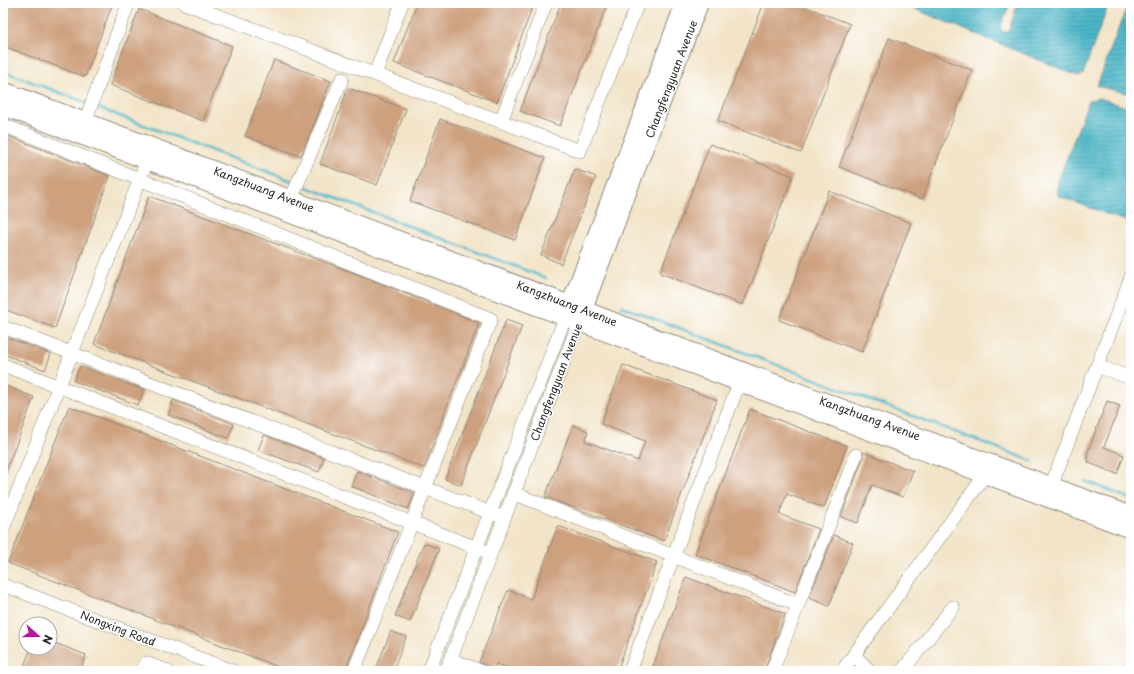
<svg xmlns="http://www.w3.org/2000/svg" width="1134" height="674" font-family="'Playpen Sans',sans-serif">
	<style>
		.water { fill: url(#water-rules); stroke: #3c717a }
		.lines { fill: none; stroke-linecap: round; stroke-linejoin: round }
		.stream { stroke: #4cb7c9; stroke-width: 2.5 }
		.building { fill: #cda07e }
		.minor-casing { stroke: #8e887a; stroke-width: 14 }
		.major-casing { stroke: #8e887a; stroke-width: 18 }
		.minor { stroke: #fff; stroke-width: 13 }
		.major { stroke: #fff; stroke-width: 16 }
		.labels { text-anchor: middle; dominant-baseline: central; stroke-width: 3; stroke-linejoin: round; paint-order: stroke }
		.street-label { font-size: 11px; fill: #2b2b2b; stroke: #fff }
	</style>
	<defs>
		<pattern id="water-rules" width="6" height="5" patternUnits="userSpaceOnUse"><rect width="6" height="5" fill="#4cb7c9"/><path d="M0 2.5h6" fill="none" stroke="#3f95a3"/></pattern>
	</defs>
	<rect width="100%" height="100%" fill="#fff"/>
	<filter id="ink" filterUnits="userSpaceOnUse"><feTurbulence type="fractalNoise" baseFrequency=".025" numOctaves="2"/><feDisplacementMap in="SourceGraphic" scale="8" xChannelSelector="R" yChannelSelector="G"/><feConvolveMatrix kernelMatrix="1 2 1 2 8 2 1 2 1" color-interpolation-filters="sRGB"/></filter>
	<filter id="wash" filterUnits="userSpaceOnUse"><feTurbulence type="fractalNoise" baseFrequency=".012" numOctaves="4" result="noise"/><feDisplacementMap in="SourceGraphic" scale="16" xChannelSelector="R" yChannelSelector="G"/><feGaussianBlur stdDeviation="0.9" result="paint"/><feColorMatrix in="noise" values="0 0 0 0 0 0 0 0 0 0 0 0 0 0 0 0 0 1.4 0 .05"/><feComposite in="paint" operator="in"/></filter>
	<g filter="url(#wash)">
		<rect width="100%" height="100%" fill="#f2e4c8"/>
		<path class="water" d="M911 3H1010L1000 29 1004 32H1008L1018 3H1109L1083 74 1078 76 917 10 910 6Z
			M1128 3H1131V94L1097 86Z
			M1100 98 1131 109V223L1058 196V181L1089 100Z"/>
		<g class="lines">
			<path class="stream" d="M3 71 87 103
				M96 107 295 182
				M301 185 546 278
				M621 306 1032 461
				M1085 481 1131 499"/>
		</g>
		<g id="blocks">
			<path class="building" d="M3 3H113L85 77 3 46Z
				M417 3H534L497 102 394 63Z
				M561 3H608L560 126 520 111Z
				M764 3H796L850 24 801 153 718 121Z
				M139 9 232 46 203 121 110 85Z
				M889 38 972 70 922 199 839 167Z
				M274 60 331 81 301 156 245 136Z
				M348 88 406 109 377 185 320 164Z
				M440 119 545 158 515 240 410 201Z
				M3 134 110 176 55 328 3 309Z
				M710 144 793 176 743 305 660 273Z
				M575 169 596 177 561 264 541 255Z
				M829 191 911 223 862 352 779 320Z
				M149 196 367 278 479 323 424 468 94 344Z
				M506 320 522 326 461 485 445 479Z
				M3 336 51 354 45 370 3 354Z
				M623 365 717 400 664 541 545 497 573 425 588 431 585 441 638 461 645 441 601 424Z
				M80 366 144 390 138 405 74 381Z
				M3 385 34 397 4 476H3Z
				M173 400 234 424 228 438 168 415Z
				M1107 401 1120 406 1104 447 1124 455 1117 474 1089 463 1087 454Z
				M69 406 398 532 345 671H289L8 563Z
				M750 409 847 446 824 508 787 494 779 514 819 529 795 592 695 554Z
				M264 435 324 458 319 472 258 450Z
				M863 452 913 471 903 497 872 485 858 523 841 517 863 458Z
				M357 471 415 493 408 509 351 486Z
				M558 526 657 562 617 671H516L496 664 494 669 486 666 479 662 508 590 531 599Z
				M834 535 853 543 829 606 809 598Z
				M424 543 439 549 410 622 395 616Z
				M686 577 785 614 764 671H651Z
				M391 631 406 637 393 671H375Z
				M50 641 86 655 80 671H28L23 669 31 648H50Z"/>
		</g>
	</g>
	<g filter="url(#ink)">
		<use href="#blocks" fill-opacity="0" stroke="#8e887a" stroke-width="1"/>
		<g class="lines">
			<g class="minor-casing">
				<path id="minor" d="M184 3 580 151 638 3
					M375 74 402 3
					M501 121 546 3
					M85 122 127 7
					M3 125 491 319 354 671
					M291 199 342 79
					M3 327 504 518
					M3 365 490 553
					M1097 366 1131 378
					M1052 484 1131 277
					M513 493 798 605 772 671
					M3 529 147 161
					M3 585 233 671
					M798 605 856 455
					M854 655 870 671
					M450 659 480 671
					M143 671 146 663 167 671
					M429 671 565 318
					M446 671 579 322
					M630 671 742 375
					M842 671 985 475
					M902 671 953 607
					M1130 671 1131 670"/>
			</g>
			<g class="major-casing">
				<path id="major" d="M3 90 570 304 744 371 1131 515
					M3 107 1131 530
					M566 314 684 3
					M580 319 700 3"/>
			</g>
			<use href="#minor" class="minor"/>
			<use href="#major" class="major"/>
		</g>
	</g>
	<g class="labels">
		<g class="street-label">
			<text transform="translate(671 79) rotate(-69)">Changfengyuan Avenue</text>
			<text transform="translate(264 189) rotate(21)">Kangzhuang Avenue</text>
			<text transform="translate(567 303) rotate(21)">Kangzhuang Avenue</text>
			<text transform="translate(556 382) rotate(-69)">Changfengyuan Avenue</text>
			<text transform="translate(870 418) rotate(20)">Kangzhuang Avenue</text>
			<text transform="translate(118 628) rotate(21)">Nongxing Road</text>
		</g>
	</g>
	<rect width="1134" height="674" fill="none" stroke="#fff" stroke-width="16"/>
	<g transform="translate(38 636) rotate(111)"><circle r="19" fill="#ffffff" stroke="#aaaaaa"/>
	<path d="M0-3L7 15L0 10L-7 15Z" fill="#b5179e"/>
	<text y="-6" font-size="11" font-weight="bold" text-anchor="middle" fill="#2b2b2b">N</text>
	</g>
</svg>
